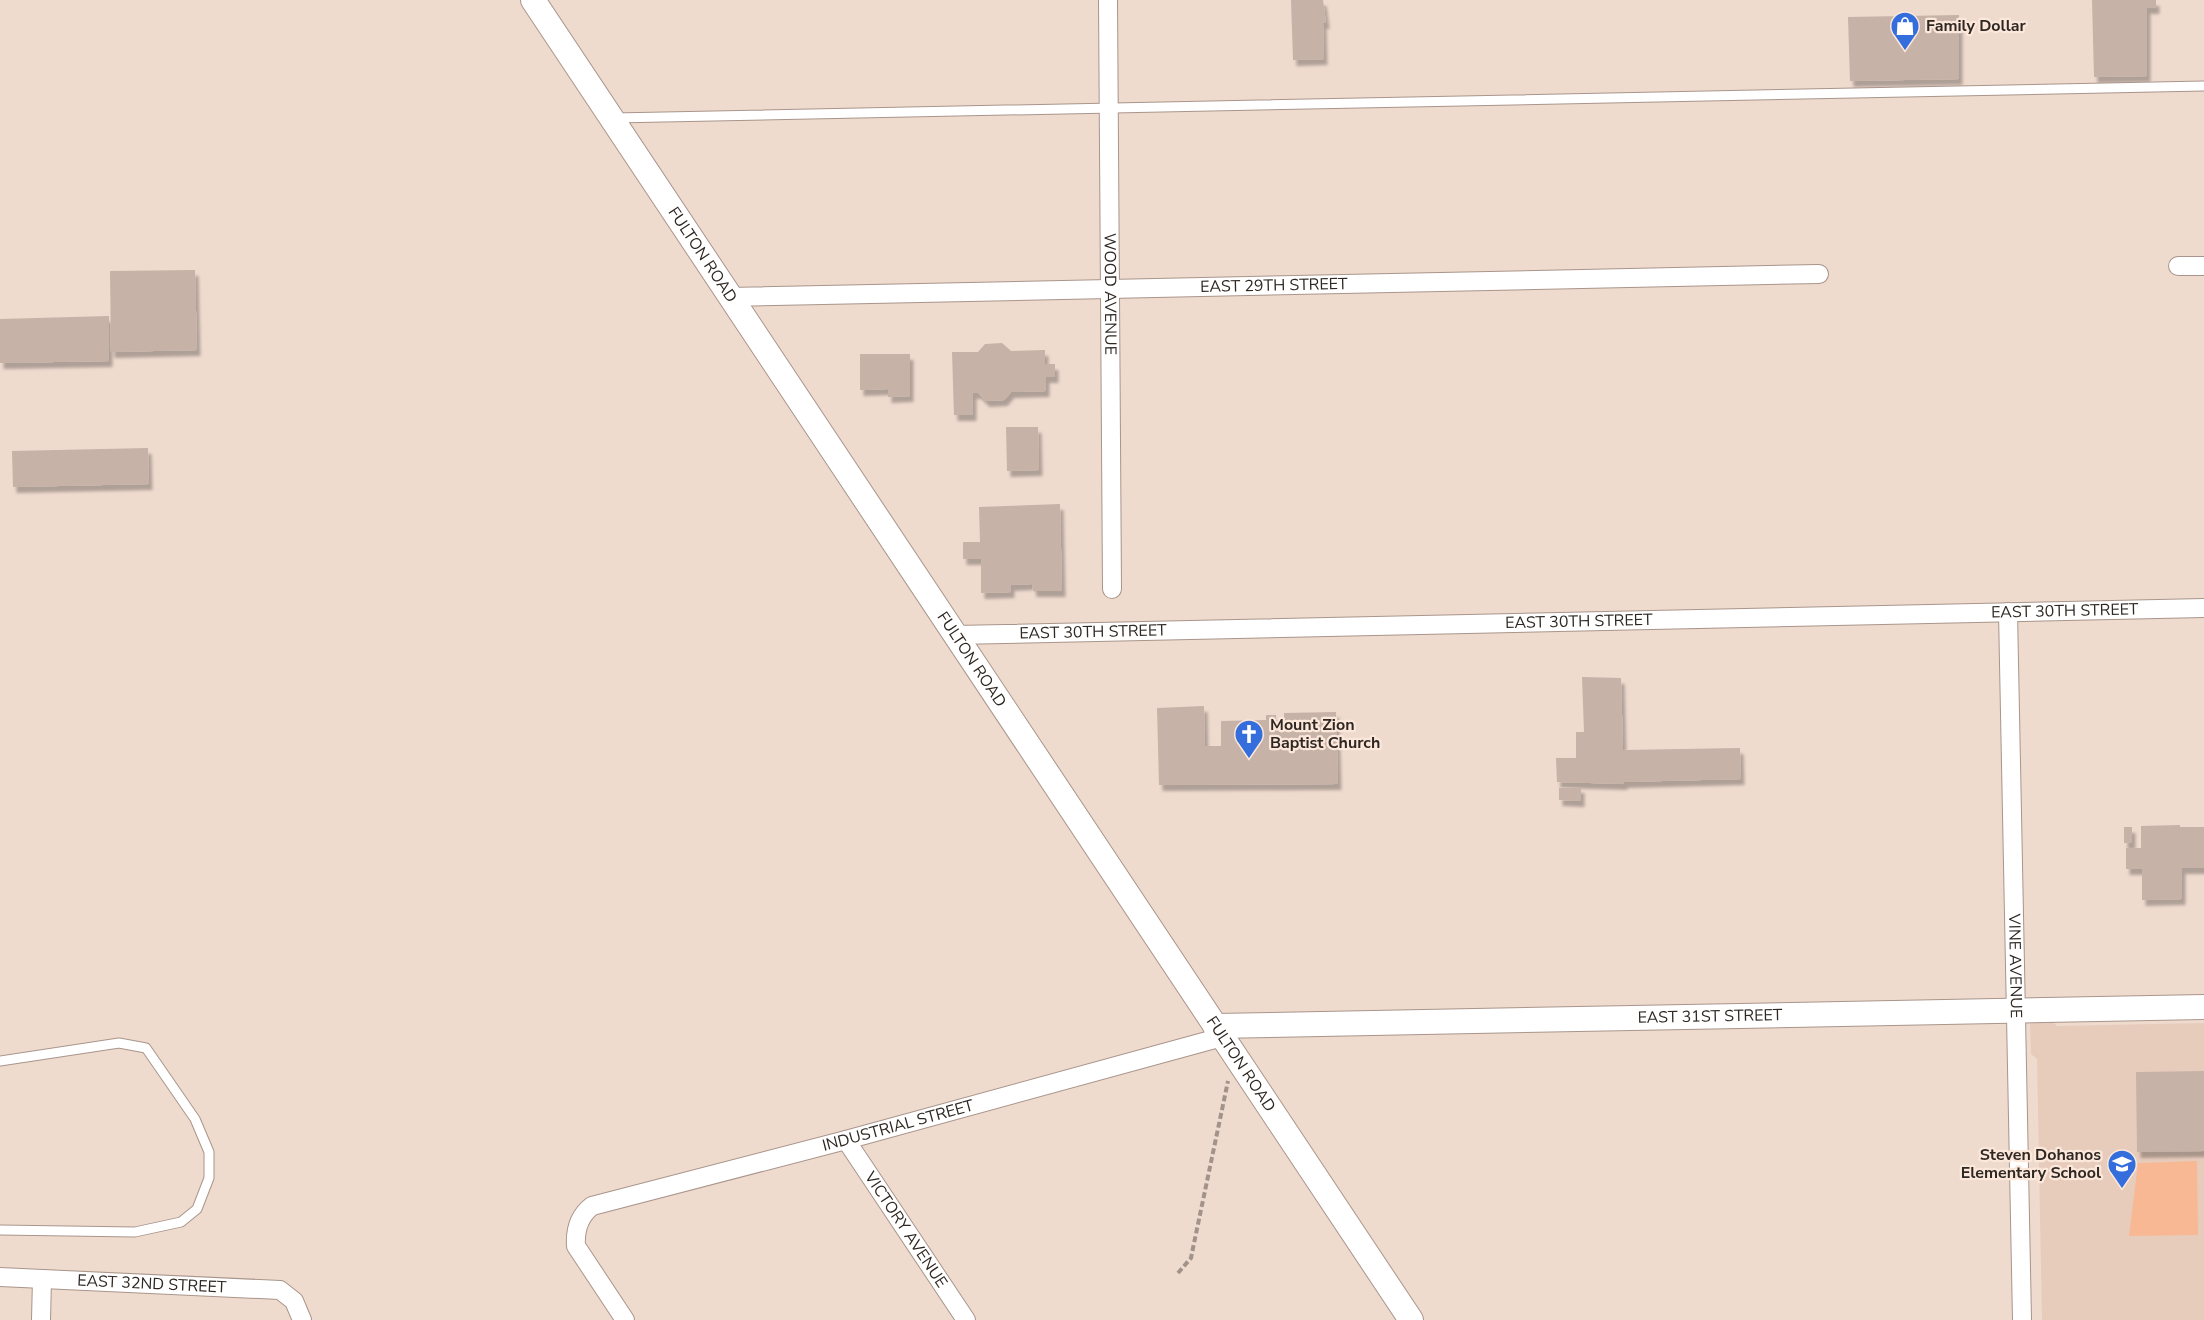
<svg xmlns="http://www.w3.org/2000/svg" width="2204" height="1320" font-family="'Nunito Sans',sans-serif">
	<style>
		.built { fill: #e7ccbc }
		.green { fill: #f8b894 }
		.building { fill: #c6b2a7; filter: url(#shadow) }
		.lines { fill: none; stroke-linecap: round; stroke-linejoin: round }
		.service-casing { stroke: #a9958b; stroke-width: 11 }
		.minor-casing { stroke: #a9958b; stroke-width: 20 }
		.tertiary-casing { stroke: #a9958b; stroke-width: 26 }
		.path { stroke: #a2938a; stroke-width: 4; stroke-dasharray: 6 3; stroke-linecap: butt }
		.service { stroke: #fff; stroke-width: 9 }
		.minor { stroke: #fff; stroke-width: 18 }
		.tertiary { stroke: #fff; stroke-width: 24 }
		.labels { text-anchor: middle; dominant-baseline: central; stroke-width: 4.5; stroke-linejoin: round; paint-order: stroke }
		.poi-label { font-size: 16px; font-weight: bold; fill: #2e2722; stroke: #fce7db; text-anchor: start }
		.street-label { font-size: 16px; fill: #2e2722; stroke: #fce7db }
	</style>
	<defs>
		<filter id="shadow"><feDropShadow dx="3.5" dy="6" stdDeviation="1.5" flood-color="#0004"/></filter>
	</defs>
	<rect width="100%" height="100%" fill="#efdace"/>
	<path class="built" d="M2050 1019 2057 1026 2204 1023V1320H2042L2037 1059 2031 1054 2030 1024 2033 1021Z"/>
	<path class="green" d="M2197 1161 2198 1235 2129 1236 2138 1163Z"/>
	<path class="building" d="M1291 0H1323L1326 23H1323L1324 59 1293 60Z
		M2092 0H2156V8H2147V76L2094 77Z
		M1959 15V79L1850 81 1848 17Z
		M195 270 197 350 111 352 110 271Z
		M109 316V361L0 363V319Z
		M1002 343 1011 351 1045 350V364H1055V377H1046V391L1011 392 1004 400 986 401 978 393H973V415H954L952 352H978L985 344Z
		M860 354H910V396L888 397V389L860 390Z
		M1006 427H1038L1039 470 1007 471Z
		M148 448 149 484 13 487 12 451Z
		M1060 504 1062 591H1033L1032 584 1011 585V592L981 593V559H963V542H980L979 507Z
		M1582 677 1621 678 1623 750 1740 748 1741 779 1624 782V784L1557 782 1556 758H1576V732H1584Z
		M1204 706 1205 746H1221V721L1266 720V715H1276V720H1284V713L1336 712 1338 784 1159 785 1157 708Z
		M1581 787V801L1559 800V788Z
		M2180 825V827H2204V868H2182V899L2142 900V869H2126V848H2141V826Z
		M2124 827H2132V843H2124Z
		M2204 1071V1151L2137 1152 2136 1072Z"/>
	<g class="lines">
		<g class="service-casing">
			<path id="service" d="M614 118 2204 86
				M0 1061 119 1043 146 1048 195 1119 209 1152V1178L197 1209 181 1222 135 1232 0 1230"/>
		</g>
		<g class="minor-casing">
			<g id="minor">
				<path id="s1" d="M1108 0 1112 589"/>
				<path d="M2178 266H2204"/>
				<path id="s2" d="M730 297 1819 274"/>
				<path id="s3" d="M2008 612 2022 1320"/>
				<path id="s4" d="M955 635 2204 608"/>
				<path id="s5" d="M846 1140 966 1320"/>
				<path id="s6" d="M0 1277 280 1290 294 1301 302 1320"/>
				<path d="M41 1320 42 1279"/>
				<path id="s7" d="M625 1320 576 1246C575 1231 579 1216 592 1206L846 1140 1222 1037"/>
			</g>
		</g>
		<g class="tertiary-casing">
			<g id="tertiary">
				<path id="s8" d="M533 0 1411 1320"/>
				<path id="s9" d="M1215 1026 2204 1007"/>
			</g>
		</g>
		<path class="path" d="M1178 1273 1191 1258 1193 1248 1228 1081"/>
		<use href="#service" class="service"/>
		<use href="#minor" class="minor"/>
		<use href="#tertiary" class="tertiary"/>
	</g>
	<defs>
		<g id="shop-pin" transform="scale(1.5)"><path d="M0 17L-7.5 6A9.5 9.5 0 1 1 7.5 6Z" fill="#336edc" stroke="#fce7db"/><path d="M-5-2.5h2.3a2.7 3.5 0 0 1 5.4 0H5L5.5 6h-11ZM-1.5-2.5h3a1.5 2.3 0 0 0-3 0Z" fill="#fff"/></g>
		<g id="church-pin" transform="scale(1.5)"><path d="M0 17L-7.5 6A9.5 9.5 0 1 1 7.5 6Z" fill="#336edc" stroke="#fce7db"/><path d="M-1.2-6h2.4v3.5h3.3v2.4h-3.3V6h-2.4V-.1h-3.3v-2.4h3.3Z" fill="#fff"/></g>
		<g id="school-pin" transform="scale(1.5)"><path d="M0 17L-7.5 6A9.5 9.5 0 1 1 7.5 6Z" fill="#336edc" stroke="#fce7db"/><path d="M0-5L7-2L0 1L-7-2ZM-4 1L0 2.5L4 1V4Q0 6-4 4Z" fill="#fff"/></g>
	</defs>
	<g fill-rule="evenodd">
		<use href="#shop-pin" x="1905" y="26"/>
		<use href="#church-pin" x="1249" y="734"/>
		<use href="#school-pin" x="2122" y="1164"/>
	</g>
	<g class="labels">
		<g class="poi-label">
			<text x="1926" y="26">Family Dollar</text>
			<text x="1270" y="725">Mount Zion<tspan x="1270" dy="18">Baptist Church</tspan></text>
			<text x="2101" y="1155" text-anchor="end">Steven Dohanos<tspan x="2101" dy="18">Elementary School</tspan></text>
		</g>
		<g class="street-label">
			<text stroke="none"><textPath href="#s8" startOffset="306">FULTON ROAD</textPath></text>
			<text stroke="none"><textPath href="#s2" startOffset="544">EAST 29TH STREET</textPath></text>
			<text stroke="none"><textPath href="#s1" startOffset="294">WOOD AVENUE</textPath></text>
			<text stroke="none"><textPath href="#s4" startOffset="1110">EAST 30TH STREET</textPath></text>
			<text stroke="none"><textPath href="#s4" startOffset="624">EAST 30TH STREET</textPath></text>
			<text stroke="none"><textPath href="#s4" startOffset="138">EAST 30TH STREET</textPath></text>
			<text stroke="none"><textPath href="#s8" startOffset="792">FULTON ROAD</textPath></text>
			<text stroke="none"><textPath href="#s3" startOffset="354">VINE AVENUE</textPath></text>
			<text stroke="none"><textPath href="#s9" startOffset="495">EAST 31ST STREET</textPath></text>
			<text stroke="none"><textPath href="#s8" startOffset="1278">FULTON ROAD</textPath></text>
			<text stroke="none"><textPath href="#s7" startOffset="450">INDUSTRIAL STREET</textPath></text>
			<text stroke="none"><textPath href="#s5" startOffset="108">VICTORY AVENUE</textPath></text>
			<text stroke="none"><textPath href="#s6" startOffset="152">EAST 32ND STREET</textPath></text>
		</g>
	</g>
</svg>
